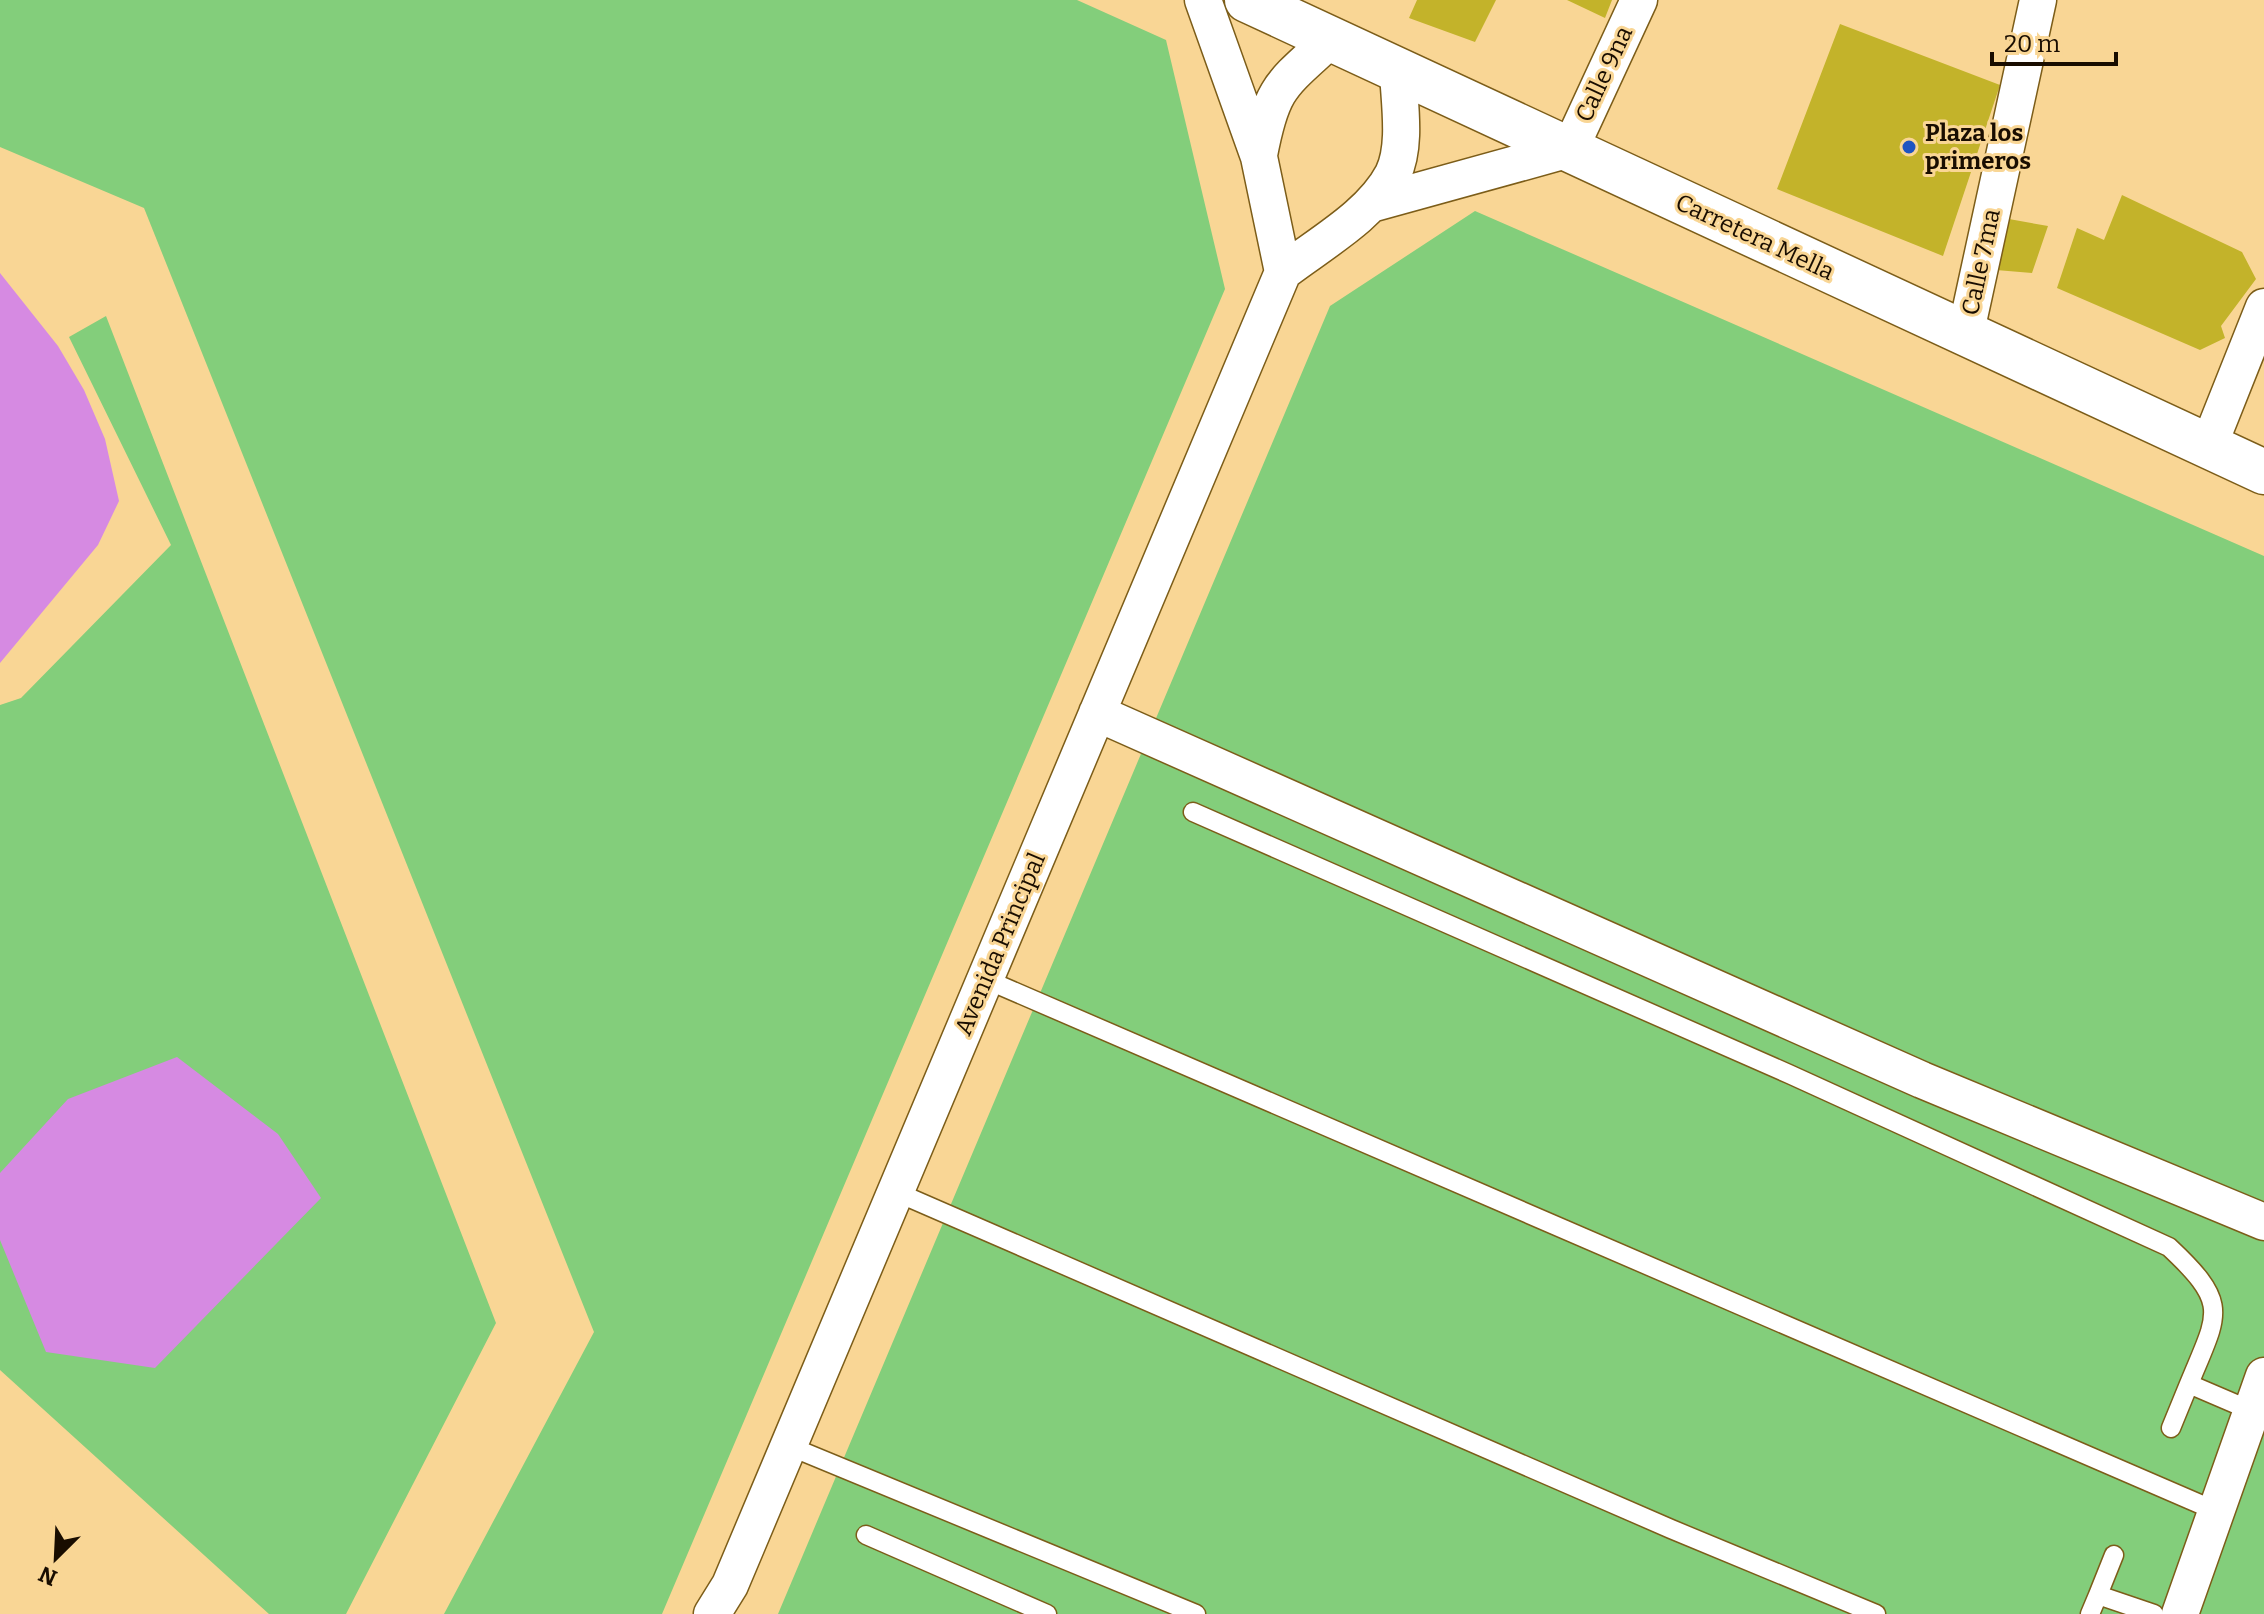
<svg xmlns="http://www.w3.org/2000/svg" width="2264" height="1614" font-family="Bitter,serif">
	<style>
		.green { fill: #83ce7b }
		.water { fill: #d68ae2 }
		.building { fill: #c3b32a }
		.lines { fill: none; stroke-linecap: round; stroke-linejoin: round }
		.lane-casing { stroke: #7c5d19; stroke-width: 21 }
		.street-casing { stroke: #7c5d19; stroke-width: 39 }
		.primary-casing { stroke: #7c5d19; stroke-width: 47 }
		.lane { stroke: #fff; stroke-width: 18 }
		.street { stroke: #fff; stroke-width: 36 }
		.primary { stroke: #fff; stroke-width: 44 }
		.poi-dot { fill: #1e54c1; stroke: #f9d695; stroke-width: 3 }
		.labels { text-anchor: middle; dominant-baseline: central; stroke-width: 6; stroke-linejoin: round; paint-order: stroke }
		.street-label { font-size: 24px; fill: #190d00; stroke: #f9d695 }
		.poi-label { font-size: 24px; font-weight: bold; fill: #190d00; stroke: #f9d695; text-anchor: start }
	</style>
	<rect width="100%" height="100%" fill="#f9d695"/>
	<path class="green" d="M0 0H1077L1166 40 1225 289 662 1614H444L594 1332 144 208 0 147Z
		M1475 211 2264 556V1614H778L1330 306Z
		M106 316 496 1323 346 1614H269L0 1370V705L21 698 171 545 69 337Z"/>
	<path class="water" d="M0 273 58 346 84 390 105 439 119 501 98 545 0 663Z
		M177 1057 278 1134 321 1198 155 1368 46 1352 0 1240V1173L68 1099Z"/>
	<path class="building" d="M1417 0H1496L1475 42 1409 18Z
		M1567 0H1612L1605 18Z
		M1840 24 2000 85 1943 256 1777 189Z
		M2122 195 2242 252 2256 279 2221 326 2225 338 2200 350 2057 288 2077 228 2104 240Z
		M2009 219 2048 226 2032 273 1996 270Z"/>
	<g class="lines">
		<g class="lane-casing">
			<path id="lane" d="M1193 812 1789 1074 2169 1247C2231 1305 2218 1313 2189 1384
				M985 979 2216 1511
				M896 1192 1671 1529 1876 1614
				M2171 1428 2189 1384 2252 1411
				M789 1446 1196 1614
				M866 1535 1047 1614
				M2114 1555 2098 1595 2154 1614
				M2090 1614 2098 1595"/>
		</g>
		<g class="street-casing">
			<path id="street" d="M1203 0 1259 157 1283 272
				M1259 155C1272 86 1281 85 1331 39
				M1371 204 1570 149 1639 0
				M1965 336 2038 0
				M2209 445 2264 307
				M1097 713 1922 1080 2264 1222
				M712 1614 730 1585 1283 272C1319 244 1371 216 1393 174 1407 145 1399 101 1398 70
				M2180 1614 2264 1376"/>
		</g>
		<g class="primary-casing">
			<path id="primary" d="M1247 0 2264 472"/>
		</g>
		<use href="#lane" class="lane"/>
		<use href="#street" class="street"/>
		<use href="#primary" class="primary"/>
	</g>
	<circle class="poi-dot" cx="1909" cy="147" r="8"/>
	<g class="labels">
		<g class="street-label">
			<text transform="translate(1604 74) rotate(-65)">Calle 9na</text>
			<text transform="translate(1755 237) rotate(25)">Carretera Mella</text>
			<text transform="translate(1981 262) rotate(-78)">Calle 7ma</text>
			<text transform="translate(1000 944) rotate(-67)">Avenida Principal</text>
		</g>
		<g class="poi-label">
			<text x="1925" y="133">Plaza los<tspan x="1925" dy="28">primeros</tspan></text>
		</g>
	</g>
	<g transform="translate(56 1558) rotate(204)" stroke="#f9d695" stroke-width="6" paint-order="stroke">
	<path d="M0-6L14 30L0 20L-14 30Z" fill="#190d00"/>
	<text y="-12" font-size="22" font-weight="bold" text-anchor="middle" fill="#190d00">N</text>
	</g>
	<path d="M1992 52v12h124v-12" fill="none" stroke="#190d00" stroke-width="4"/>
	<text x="2004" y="52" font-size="24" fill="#190d00" stroke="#f9d695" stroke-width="6" paint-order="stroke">20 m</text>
</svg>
